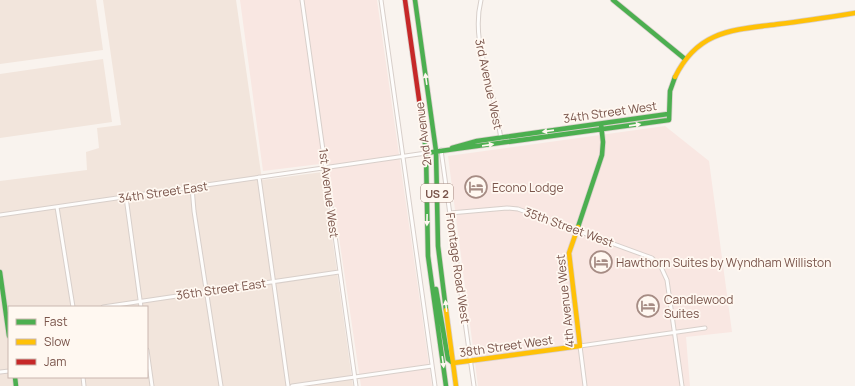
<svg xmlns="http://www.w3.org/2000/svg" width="855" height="386" font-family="Manrope,sans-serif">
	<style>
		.residential { fill: #f2e5dc; fill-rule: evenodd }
		.commercial { fill: #f9e7e2 }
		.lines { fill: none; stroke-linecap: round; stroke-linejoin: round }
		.street-casing { stroke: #d8cfca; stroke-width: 5 }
		.fast-casing { stroke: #dad0cc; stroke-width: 6 }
		.slow-casing { stroke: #dad0cc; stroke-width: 6 }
		.jam-casing { stroke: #dad0cc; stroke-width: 6 }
		.street { stroke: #fefdfc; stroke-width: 3 }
		.fast { stroke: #4caf50; stroke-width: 4.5 }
		.slow { stroke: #ffc107; stroke-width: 4.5 }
		.jam { stroke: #c62828; stroke-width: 4.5 }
		.oneway { fill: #fff8f1 }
		.labels { text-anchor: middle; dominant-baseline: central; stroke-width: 3.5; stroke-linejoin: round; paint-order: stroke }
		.shield { fill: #fff8f1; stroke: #a2867d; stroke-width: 1 }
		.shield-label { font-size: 11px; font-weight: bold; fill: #7a554b }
		.street-label { font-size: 12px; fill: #7a554b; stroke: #fff8f1 }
		.poi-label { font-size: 12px; fill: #7a554b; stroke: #fff8f1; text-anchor: start }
	</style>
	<rect width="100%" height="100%" fill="#f9f3ee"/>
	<path class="residential" d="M0 0H96L103 50 0 64Z
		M103 0H236L262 180 323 172 353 386H0V181L87 170 86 152 99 148 97 128 121 125ZM9 307H147V377H9Z
		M103 59 112 122 0 138V74Z"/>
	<path class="commercial" d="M240 0H377L432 386H361L328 163 263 171Z
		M665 126 709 161 732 332 686 337 690 386H478L448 156Z"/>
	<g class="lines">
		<g class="street-casing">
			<path id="street" d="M302 0 356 386
				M381 0 435 386
				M481 0C473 33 484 62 492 94 496 109 499 124 501 139
				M441 150 474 386
				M259 177 288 386
				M192 187 194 211 221 386
				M126 197 141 307
				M57 207 73 307
				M450 213 507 208 518 209 652 258 661 267 667 280 682 386
				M0 215 426 153
				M103 307 339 272
				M147 350 152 386
				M0 372 9 371
				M83 377 84 386
				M292 386 432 366
				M585 386 580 346 705 328"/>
		</g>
		<g class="fast-casing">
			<path id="fast" d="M415 0 436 151 438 246 446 310
				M613 0 685 59
				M424 135 426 153 428 256 446 386
				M452 148 477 141 668 114
				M426 153 669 120 670 91 675 77
				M578 227 602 155 603 142 601 124
				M0 272 9 336
				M436 289 448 359 453 363
				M15 377 16 386"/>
		</g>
		<g class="slow-casing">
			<path id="slow" d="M675 77C698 30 733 30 779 24 805 21 830 17 855 13
				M446 310 456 386
				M453 363 580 346 569 253 578 227"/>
		</g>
		<g class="jam-casing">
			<path id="jam" d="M405 0 424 135"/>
		</g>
		<use href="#street" class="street"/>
		<use href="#fast" class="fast"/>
		<use href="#slow" class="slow"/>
		<use href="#jam" class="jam"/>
	</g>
	<defs><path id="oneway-solid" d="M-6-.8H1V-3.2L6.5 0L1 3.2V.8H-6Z"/></defs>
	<g class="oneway">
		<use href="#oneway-solid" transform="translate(426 79) rotate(-98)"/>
		<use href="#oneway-solid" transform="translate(635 125) rotate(-8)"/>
		<use href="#oneway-solid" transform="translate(548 131) rotate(172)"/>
		<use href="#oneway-solid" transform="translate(488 145) rotate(-8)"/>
		<use href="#oneway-solid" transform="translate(427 220) rotate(91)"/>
		<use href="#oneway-solid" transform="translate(446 306) rotate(-97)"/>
		<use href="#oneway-solid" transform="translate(443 362) rotate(82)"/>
	</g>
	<defs>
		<g id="hotel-ring" transform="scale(1.15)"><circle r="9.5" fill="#fff8f1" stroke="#a68c84" stroke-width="1.5"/><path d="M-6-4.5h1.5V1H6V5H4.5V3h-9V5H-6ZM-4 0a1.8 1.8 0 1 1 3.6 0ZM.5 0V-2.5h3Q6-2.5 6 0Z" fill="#a68c84"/></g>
	</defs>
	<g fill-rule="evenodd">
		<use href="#hotel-ring" x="476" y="187"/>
		<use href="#hotel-ring" x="601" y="262"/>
		<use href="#hotel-ring" x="648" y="306"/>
	</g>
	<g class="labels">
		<rect class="shield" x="421" y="184" width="32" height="18" rx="3"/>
		<g class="shield-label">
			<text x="437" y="193">US 2</text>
		</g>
		<g class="street-label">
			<text transform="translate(489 84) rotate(78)">3rd Avenue West</text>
			<text transform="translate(610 112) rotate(-8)">34th Street West</text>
			<text transform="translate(423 134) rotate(-97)">2nd Avenue</text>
			<text transform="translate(163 192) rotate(-8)">34th Street East</text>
			<text transform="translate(329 193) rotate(83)">1st Avenue West</text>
			<text transform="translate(569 227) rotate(20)">35th Street West</text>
			<text transform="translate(458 268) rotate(82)">Frontage Road West</text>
			<text transform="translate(221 289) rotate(-8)">36th Street East</text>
			<text transform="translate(565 301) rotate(-96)">4th Avenue West</text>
			<text transform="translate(506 346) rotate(-8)">38th Street West</text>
		</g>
		<g class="poi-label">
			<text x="492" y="187">Econo Lodge</text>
			<text x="616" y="262">Hawthorn Suites by Wyndham Williston</text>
			<text x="664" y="299">Candlewood<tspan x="664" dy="14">Suites</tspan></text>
		</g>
	</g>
	<rect x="8" y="306" width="140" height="72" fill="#fff8f1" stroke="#cab7af"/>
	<rect x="16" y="319" width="20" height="6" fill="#4caf50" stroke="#cab7af"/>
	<text x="44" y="326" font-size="12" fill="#7a554b">Fast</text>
	<rect x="16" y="339" width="20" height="6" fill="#ffc107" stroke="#cab7af"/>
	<text x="44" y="346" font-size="12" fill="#7a554b">Slow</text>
	<rect x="16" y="359" width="20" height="6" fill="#c62828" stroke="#cab7af"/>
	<text x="44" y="366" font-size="12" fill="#7a554b">Jam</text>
</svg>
